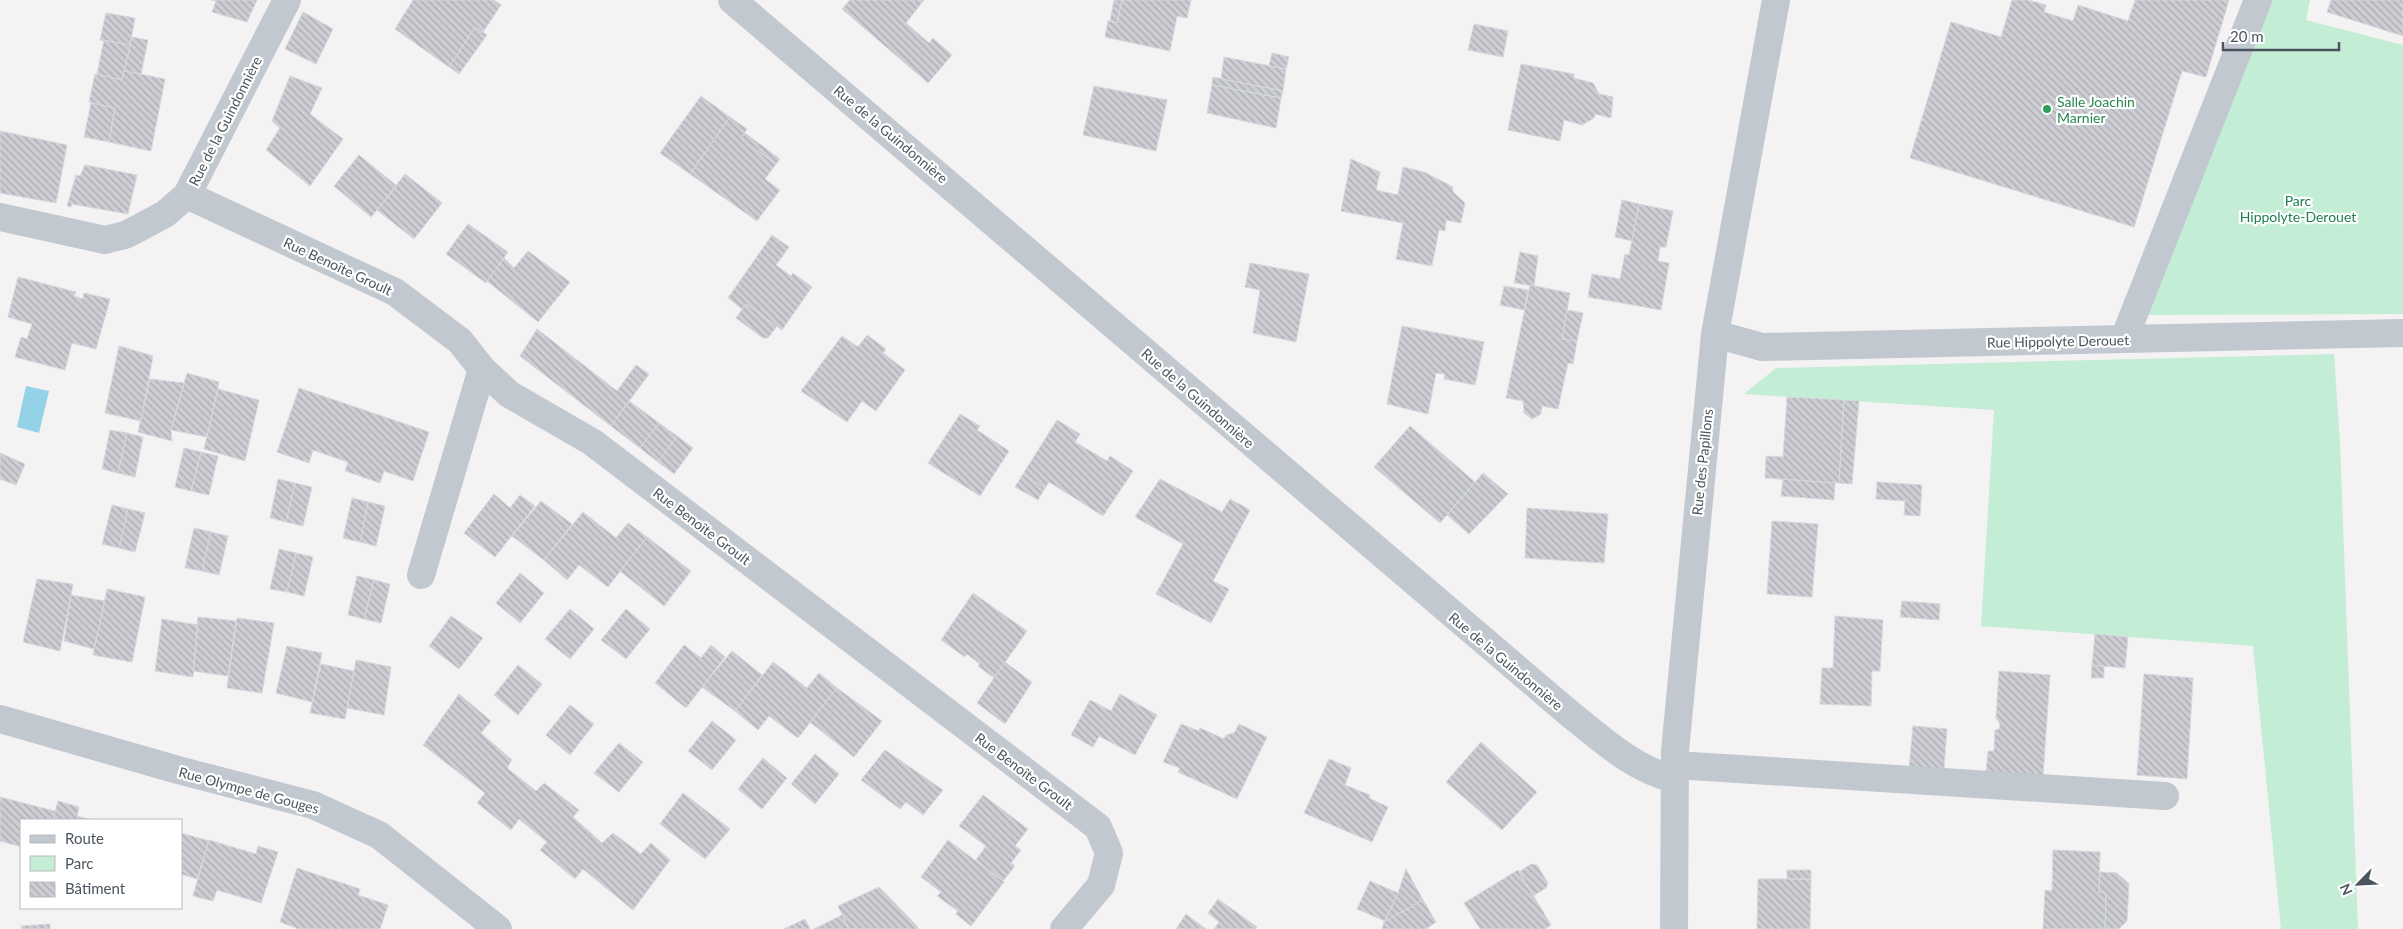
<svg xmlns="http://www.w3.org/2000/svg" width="2403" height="929" font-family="Lato,sans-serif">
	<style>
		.park { fill: #c4edd6 }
		.water { fill: #94d2e7 }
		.building { fill: url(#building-back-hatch); stroke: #d6d8dd }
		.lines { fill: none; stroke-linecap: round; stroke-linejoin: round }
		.minor { stroke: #c1c8cf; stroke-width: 28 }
		.leisure-dot { fill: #2e9e5b; stroke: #fff; stroke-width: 2 }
		.labels { text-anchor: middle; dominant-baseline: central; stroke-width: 4.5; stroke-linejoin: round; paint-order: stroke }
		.leisure-label { font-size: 14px; fill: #27864d; stroke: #fff; text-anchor: start }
		.street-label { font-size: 14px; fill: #4b545e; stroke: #fff }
		.park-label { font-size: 14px; fill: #1e7d53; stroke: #fff }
	</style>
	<defs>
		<pattern id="building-back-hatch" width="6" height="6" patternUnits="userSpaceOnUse" patternTransform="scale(1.25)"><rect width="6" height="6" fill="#ccced4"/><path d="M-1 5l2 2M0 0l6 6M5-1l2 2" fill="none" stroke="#a8aaaf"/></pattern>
	</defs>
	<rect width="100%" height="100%" fill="#f4f2f2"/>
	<path class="park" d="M2263 0H2310L2306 20 2403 45V314L2146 315Z
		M2334 354 2340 443 2358 929H2281L2253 646 1981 626 1994 410 1744 394 1776 368Z"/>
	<path class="water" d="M26 386 49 391 39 433 17 427Z"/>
	<path class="building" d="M211 0H257L247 22 212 12 216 1Z
		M413 0H494L501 5 483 32 475 27 449 67 395 29Z
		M850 0H924L906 23 929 43 933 38 952 55 928 83 842 9Z
		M1114 0H1122L1117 23 1110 21Z
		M1122 0H1191L1187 18 1177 16 1170 51 1105 37 1108 21 1117 23Z
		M2012 0H2028L2046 5 2044 12 2073 21 2078 5 2128 21 2135 0H2229L2206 77 2182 71 2134 227 1910 158 1951 22 2001 37Z
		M2331 0H2403V36L2327 12Z
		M303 12 333 29 316 64 285 49Z
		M106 13 135 18 130 45 100 40Z
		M1474 24 1508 31 1503 57 1468 50Z
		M475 27 487 35 459 74 449 67Z
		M132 37 148 40 141 74 124 71Z
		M104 40 130 45 122 80 97 74Z
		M1272 53 1289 57 1286 69 1269 66Z
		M1224 57 1286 69 1283 91 1221 79Z
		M1521 64 1574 74V78L1593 83 1599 94 1613 97 1611 118 1595 114 1594 118 1582 125 1564 120 1560 141 1508 130Z
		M124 71 165 79 151 151 109 142 115 108 89 102 95 74 122 80Z
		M290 76 322 88 310 114 343 139 310 186 266 150 280 128 272 121Z
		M1213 77 1283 91 1281 98 1212 85Z
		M1212 85 1281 98 1276 128 1207 113Z
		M1094 86 1167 100 1156 151 1083 135Z
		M701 96 730 117 690 174 660 153Z
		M91 103 115 108 109 142 84 137Z
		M730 117 747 129 741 139 776 164 765 179 780 190 757 221 690 174Z
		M0 131 67 145 56 203 0 193Z
		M745 133 780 159 776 164 741 139Z
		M359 155 397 186 371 217 334 186Z
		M1351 159 1380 172 1376 190 1398 195 1403 167 1424 172 1453 187V192L1465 203 1461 223 1446 220 1445 231 1439 230 1432 266 1396 259 1403 223 1341 211Z
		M85 165 137 175 128 214 72 204 71 207 67 206 76 175 80 176Z
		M405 174 442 203 414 239 377 210Z
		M1622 200 1639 204 1632 241 1615 237Z
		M1639 204 1673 211 1666 247H1660L1658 261 1669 263 1661 310 1588 297 1592 274 1620 279 1625 254 1629 255Z
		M468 224 508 252 486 283 446 254Z
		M772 235 789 247 776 265 791 276 793 273 812 287 782 330 746 304 742 309 728 298Z
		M528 251 570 282 538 322 487 281 504 258 514 268Z
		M1520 252 1538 256 1534 286 1514 283Z
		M1250 263 1309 274 1296 342 1253 333 1260 290 1245 287Z
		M18 277 76 292 74 296 83 299 84 293 110 299 96 349 72 343 65 370 15 357 21 337 27 339 32 324 8 317Z
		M1530 285 1570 293 1562 339 1577 341 1573 364 1568 363 1558 409 1542 406 1541 414 1532 419 1524 413 1523 401 1506 398Z
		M1504 286 1528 290 1524 310 1500 305Z
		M746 304 777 326 768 338H763L736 318Z
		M1567 310 1583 313 1577 341 1562 339Z
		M1402 326 1484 342 1475 385 1444 379 1445 374 1436 373 1428 414 1387 404Z
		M537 329 617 391 636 365 649 374 611 426 520 356Z
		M867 335 886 349 883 353 905 370 876 411 862 401 847 422 801 391 842 336 858 347Z
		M119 346 153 356 141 421 105 413Z
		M187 373 219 382 207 437 171 430Z
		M150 379 184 383 171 430 172 441 138 432Z
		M299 388 429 432 413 481 384 471 380 483 345 471 348 462 313 450 309 463 277 452Z
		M218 389 259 400 245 461 204 449Z
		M1787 397 1844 400 1839 483 1765 478 1766 456 1783 457Z
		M1844 400 1859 401 1852 484 1839 483Z
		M629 401 659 423 640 448 611 426Z
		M960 414 980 426 977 430 1009 451 980 496 928 463Z
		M1057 420 1080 434 1075 442 1107 461 1110 456 1133 471 1103 516 1049 482 1045 488 1023 474Z
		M659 423 677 436 658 462 640 448Z
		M1410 426 1475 482 1440 523 1374 467Z
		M110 430 127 433 118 473 102 469Z
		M127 433 143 437 135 477 118 473Z
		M677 436 693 448 674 474 658 462Z
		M184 448 201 452 191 491 175 487Z
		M201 452 218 456 209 495 191 491Z
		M0 453 25 464 16 485 0 479Z
		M1483 473 1508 494 1469 534 1447 515Z
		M1023 474 1045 488 1038 500 1015 487Z
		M278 479 295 483 286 522 270 518Z
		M1160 479 1222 512 1230 499 1250 510 1213 581 1229 589 1211 623 1156 594 1183 544 1135 517Z
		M1783 479 1835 483 1834 500 1781 496Z
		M1877 482 1922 485 1920 516 1904 515 1905 501 1876 499Z
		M295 483 312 487 303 526 286 522Z
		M494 494 510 508 520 495 535 506 495 557 464 533Z
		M352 498 368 502 360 542 343 538Z
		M541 501 572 524 544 560 512 536Z
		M368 502 385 506 376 546 360 542Z
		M112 505 128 509 119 548 102 544Z
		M1527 508 1608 514 1604 563 1525 558Z
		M128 509 145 513 135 552 119 548Z
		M583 512 616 538 628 523 647 537 608 587 579 565 567 580 544 560Z
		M1772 521 1818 524 1812 597 1767 594Z
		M194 528 211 532 202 571 185 568Z
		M211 532 228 536 219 575 202 571Z
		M647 537 691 571 664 606 620 571Z
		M279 549 296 553 287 592 270 589Z
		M296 553 313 557 304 596 287 592Z
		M520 573 544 593 520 623 496 603Z
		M357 576 374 580 364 619 348 615Z
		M37 579 73 584 60 651 23 642Z
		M374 580 390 584 381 623 364 619Z
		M107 589 145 597 132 662 93 655Z
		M973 593 1027 631 994 678 978 666 980 664 967 654 965 657 941 640Z
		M71 595 105 601 94 649 64 641Z
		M1902 601 1940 604 1939 620 1900 617Z
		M570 609 594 629 570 659 545 639Z
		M626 609 650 629 626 659 601 640Z
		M451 616 483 638 459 669 429 646Z
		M1835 616 1883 620 1880 671H1872L1871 706 1820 704 1822 668H1833Z
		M198 617 236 621 228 676 193 671Z
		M237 618 274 623 262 693 227 688Z
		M162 619 198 625 193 677 155 671Z
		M2095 634 2128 637 2125 668 2092 665Z
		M684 645 701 658 711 645 725 657 686 708 655 683Z
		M287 646 322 653 312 702 276 693Z
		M732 651 762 675 735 711 702 687Z
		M356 660 391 667 384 715 347 708Z
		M773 662 807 688 819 673 837 688 798 738 769 716 758 730 735 711Z
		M1005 662 1032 682 1005 724 977 703Z
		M321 664 354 671 345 719 310 713Z
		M518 665 542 684 518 715 494 695Z
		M2092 665 2104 666V678H2091Z
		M1999 671 2050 675 2043 776 1986 772 1988 751H1994L1995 730 1999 729 2000 724 1996 718Z
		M2144 674 2193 678 2187 779 2137 775Z
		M837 688 882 721 854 757 810 722Z
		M459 694 491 721 481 733 512 760 507 768 536 791 544 783 579 810 573 817 602 843 613 833 641 854 651 843 670 860 633 910 583 869 575 879 540 850 547 842 519 819 511 830 477 803 485 793 423 745Z
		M1120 694 1157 715 1135 755 1099 736 1093 747 1071 735 1090 700 1111 711Z
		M570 705 594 724 570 755 546 735Z
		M712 721 736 740 712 770 688 751Z
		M1181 724 1199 731 1200 728 1224 739 1226 735 1234 733 1239 724 1267 737 1237 799 1178 772 1180 768 1163 762Z
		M1913 726 1947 729 1944 769 1909 768Z
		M1481 742 1537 792 1502 830 1446 782Z
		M619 743 643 762 619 792 594 773Z
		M885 750 943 790 923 815 906 802 900 809 861 780Z
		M815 754 839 774 815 804 791 784Z
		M763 758 787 778 762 809 738 789Z
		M1329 759 1351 768 1345 785 1370 795 1369 798 1388 807 1372 842 1304 813Z
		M683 793 730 829 705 859 660 824Z
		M983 795 1028 829 1015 846 1021 850 1011 863 1015 866 1003 881 976 860 986 846 959 826Z
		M0 797 55 811 53 820H21V847L0 841Z
		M58 801 79 807 77 816 92 820H53Z
		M181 833 209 841 197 879 181 874Z
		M209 840 256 854 258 846 278 852 261 903 217 890 213 901 193 896Z
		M948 840 1004 882 971 926 956 914 958 911 937 896 941 892 921 877Z
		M2053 850 2100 852 2099 892 2106 893 2105 929H2043L2045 890 2052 891Z
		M1531 864 1537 865 1548 883 1546 888 1533 896 1519 872Z
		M297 868 360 889 358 895 388 905 380 929H299L280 922Z
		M1406 869 1423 900 1384 922 1398 893Z
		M1518 870 1551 925 1545 929H1480L1464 903Z
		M1787 870H1811V879H1787Z
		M2100 872 2117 873 2129 884 2127 921 2119 929H2105L2106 893 2099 892Z
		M1758 879H1811L1810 929H1757Z
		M1370 881 1398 893 1385 921 1357 909Z
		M879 887 917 926 918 929H849L838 906Z
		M1218 899 1257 927 1255 929H1214L1219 922 1208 913Z
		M1423 900 1436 922 1426 929H1382L1384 922Z
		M1186 914 1206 929H1176Z
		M842 915 849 929H814Z
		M805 919 810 929H784Z
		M50 924V929H22L21 926Z"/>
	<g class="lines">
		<path class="minor" d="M732 0 1570 714C1603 740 1633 769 1674 779
			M187 195 395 292 460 341 482 369 509 394 592 442 1098 827 1109 853 1101 885 1064 929
			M0 217 105 240 125 235 137 229 165 214 187 195 287 0
			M1715 334 1762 347 2403 333
			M2124 339 2258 0
			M421 575 482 369
			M0 719 178 770 313 805 379 835 498 929
			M1675 765 2165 796
			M1674 929 1675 751 1715 334 1776 0"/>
	</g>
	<circle class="leisure-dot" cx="2047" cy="109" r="5"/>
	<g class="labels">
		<g class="leisure-label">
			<text x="2057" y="101">Salle Joachin<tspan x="2057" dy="16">Marnier</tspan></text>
		</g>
		<g class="street-label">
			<text transform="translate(225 121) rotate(-63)">Rue de la Guindonnière</text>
			<text transform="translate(891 134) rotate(40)">Rue de la Guindonnière</text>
			<text transform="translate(338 266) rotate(25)">Rue Benoîte Groult</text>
			<text transform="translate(2058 341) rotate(-1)">Rue Hippolyte Derouet</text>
			<text transform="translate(1198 398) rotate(41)">Rue de la Guindonnière</text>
			<text transform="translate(1702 462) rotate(-84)">Rue des Papillons</text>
			<text transform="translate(702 526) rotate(37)">Rue Benoîte Groult</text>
			<text transform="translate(1506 661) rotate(40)">Rue de la Guindonnière</text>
			<text transform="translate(1024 771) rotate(37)">Rue Benoîte Groult</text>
			<text transform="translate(249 790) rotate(15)">Rue Olympe de Gouges</text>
		</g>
		<g class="park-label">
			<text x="2298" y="200">Parc<tspan x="2298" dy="16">Hippolyte-Derouet</tspan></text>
		</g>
	</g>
	<rect x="20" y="819" width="162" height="90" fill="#ffffff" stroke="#b7bbbf"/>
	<rect x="30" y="835" width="25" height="8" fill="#c1c8cf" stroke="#b7bbbf"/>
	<text x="65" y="844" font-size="15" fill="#4b545e">Route</text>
	<rect x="30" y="856" width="25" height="15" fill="#c4edd6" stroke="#b7bbbf"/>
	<text x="65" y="869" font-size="15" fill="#4b545e">Parc</text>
	<rect x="30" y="882" width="25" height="15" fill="url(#building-back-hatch)" stroke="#b7bbbf"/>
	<text x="65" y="894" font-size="15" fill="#4b545e">Bâtiment</text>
	<g transform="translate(2358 884) rotate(246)" stroke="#ffffff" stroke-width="4" paint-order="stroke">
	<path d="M0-4L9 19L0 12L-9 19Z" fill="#4b545e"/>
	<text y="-8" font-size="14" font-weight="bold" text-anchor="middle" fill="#4b545e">N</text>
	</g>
	<path d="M2223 42v8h116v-8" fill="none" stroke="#4b545e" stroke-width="2.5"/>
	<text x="2230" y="42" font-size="15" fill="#4b545e" stroke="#ffffff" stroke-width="4" paint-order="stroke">20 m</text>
</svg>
